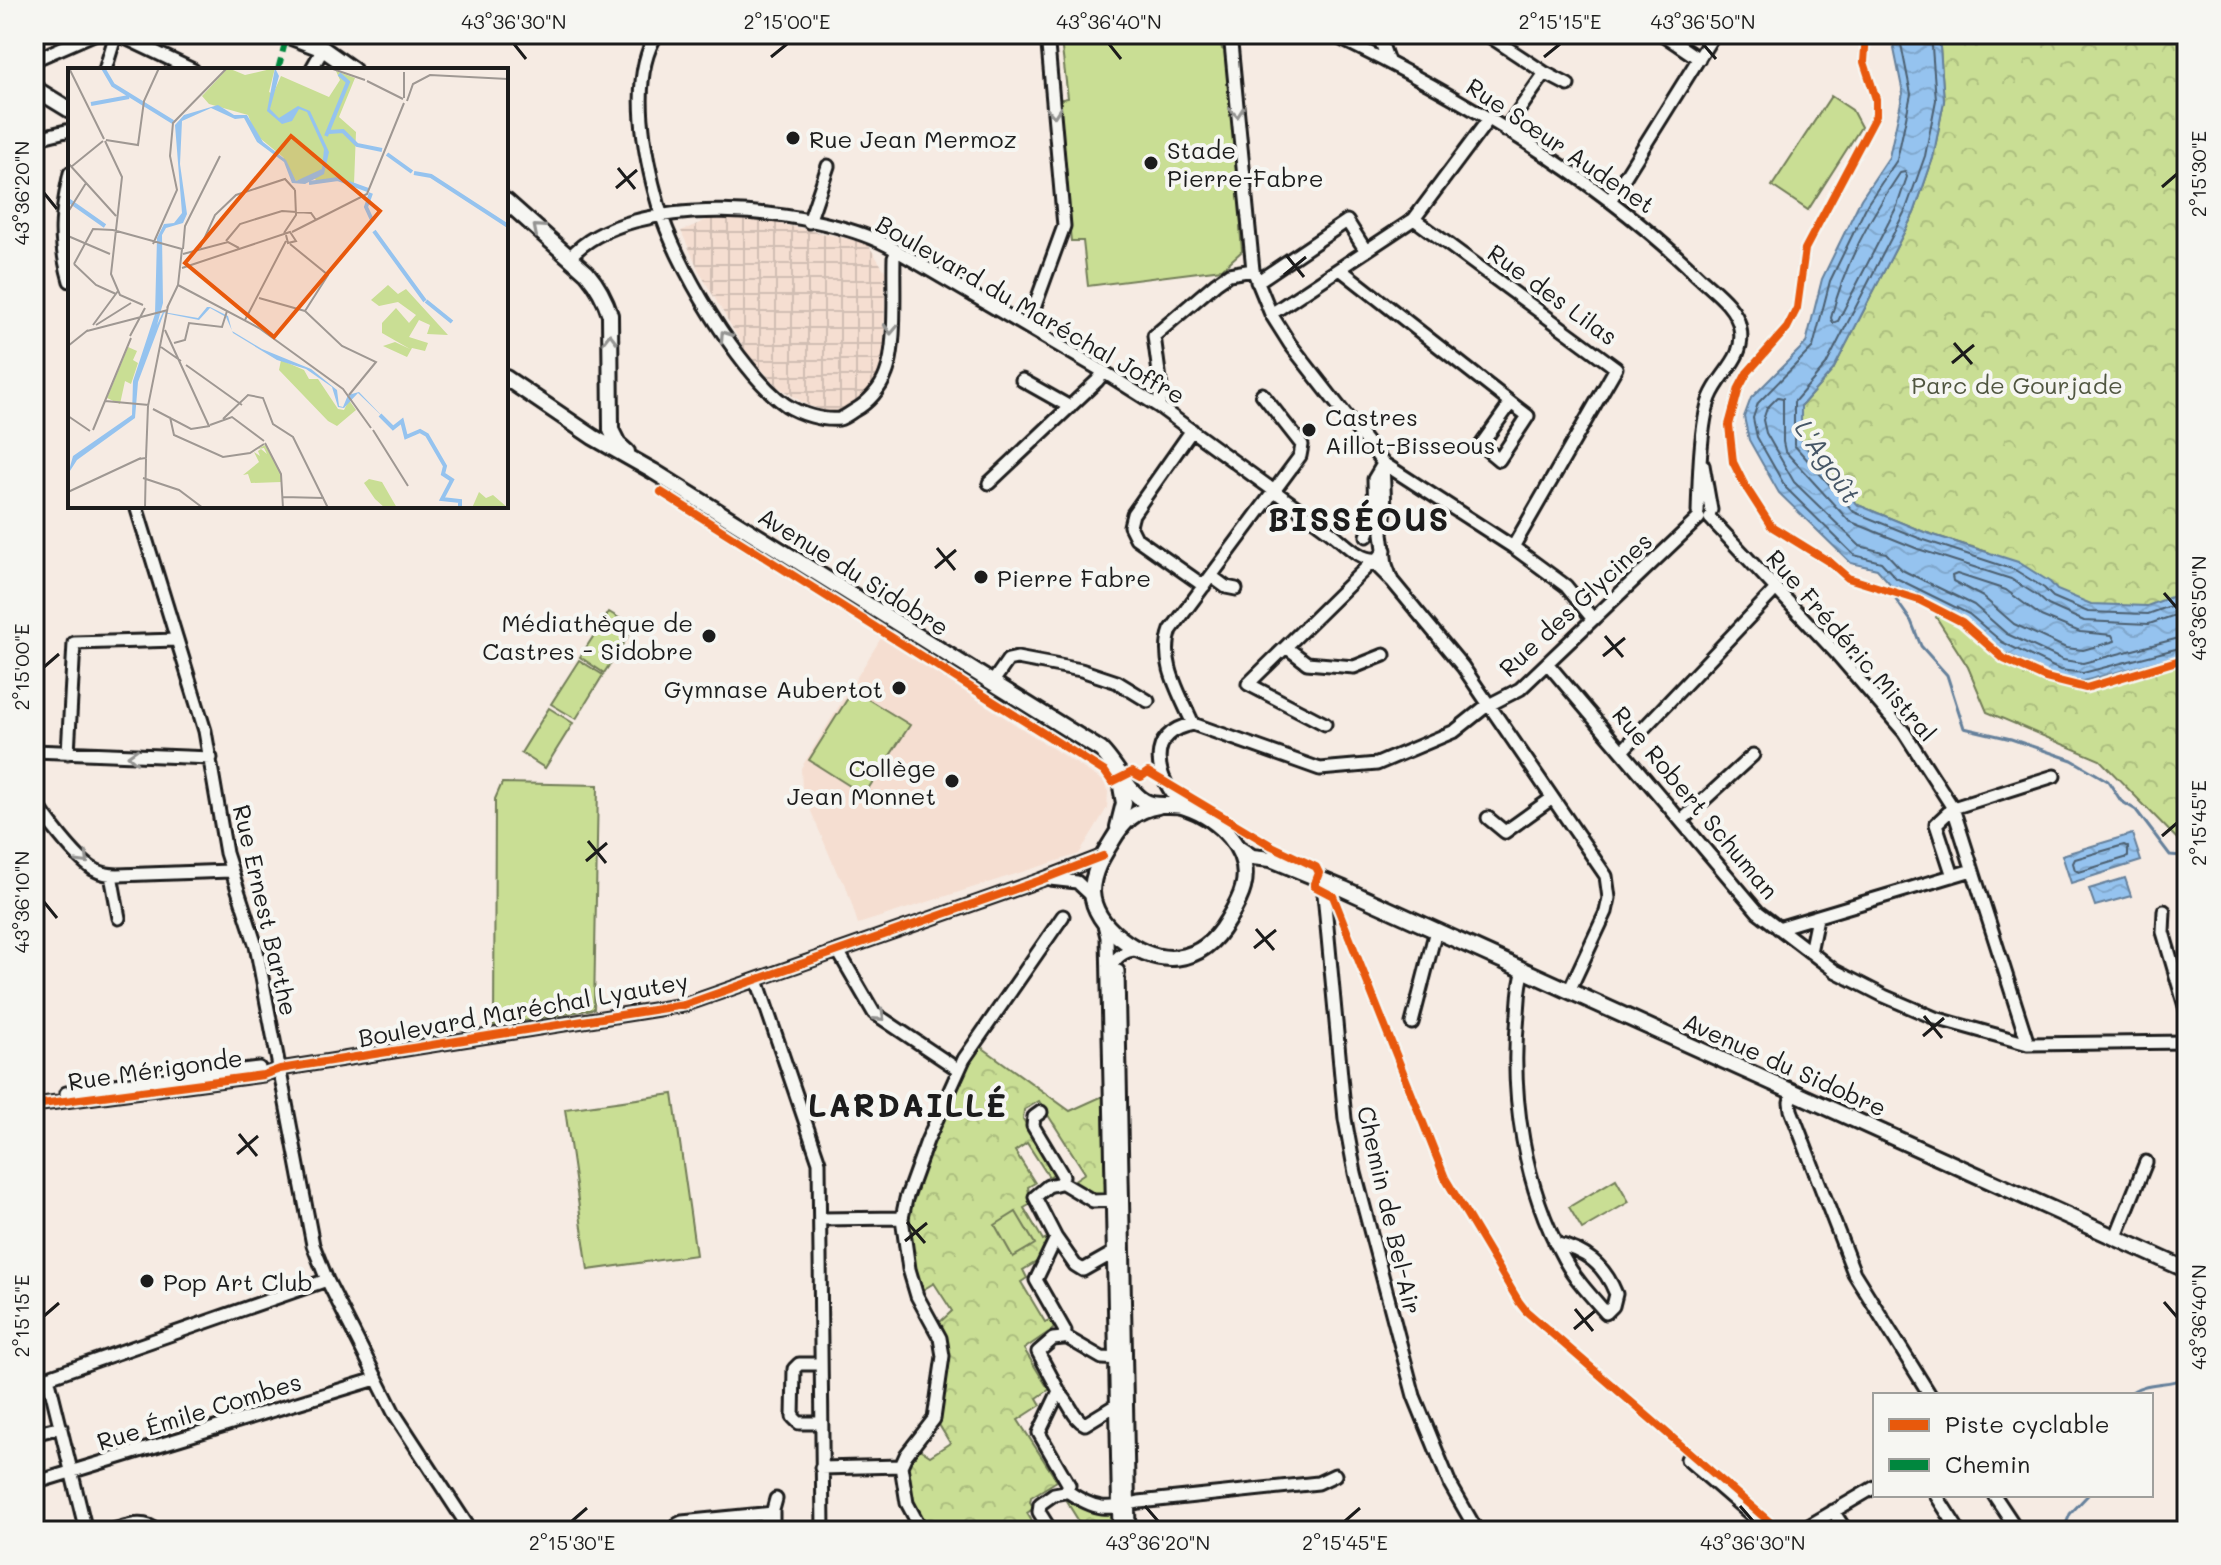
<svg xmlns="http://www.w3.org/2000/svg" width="2221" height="1565" font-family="Mali,sans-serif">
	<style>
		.built { fill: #f5ded1 }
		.industrial { fill: url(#industrial-grid) }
		.forest { fill: url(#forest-crowns); stroke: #727d58; stroke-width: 2 }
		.pitch { fill: #c9de94; stroke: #727d58; stroke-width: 2 }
		.water { fill: url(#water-waves); stroke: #65809b; stroke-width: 2 }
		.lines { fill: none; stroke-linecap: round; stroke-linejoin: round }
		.shore { stroke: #4c5f70; stroke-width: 2 }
		.stream { stroke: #65809b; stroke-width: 3 }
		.minor-casing { stroke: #1c1c1c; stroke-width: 17 }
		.major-casing { stroke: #1c1c1c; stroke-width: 20 }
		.minor { stroke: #f6f6f2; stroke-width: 11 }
		.major { stroke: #f6f6f2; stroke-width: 14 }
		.quiet { stroke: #00873e; stroke-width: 6; stroke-dasharray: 12 6; stroke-linecap: butt }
		.cycleway-casing { stroke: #f6f6f2; stroke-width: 13 }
		.cycleway { stroke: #e8590c; stroke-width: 8 }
		.oneway { stroke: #949492 }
		.ticks { fill: none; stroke: #1c1c1c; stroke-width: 3 }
		.poi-dot { fill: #1c1c1c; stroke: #f6f6f2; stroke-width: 3 }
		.labels { text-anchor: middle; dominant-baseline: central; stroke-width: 8; stroke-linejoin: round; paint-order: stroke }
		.poi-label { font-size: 24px; fill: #1c1c1c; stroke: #f6f6f2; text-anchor: start }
		.street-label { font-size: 24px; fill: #1c1c1c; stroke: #f6f6f2 }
		.park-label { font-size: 24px; fill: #505640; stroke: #f6f6f2 }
		.water-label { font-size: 26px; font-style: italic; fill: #465666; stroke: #f6f6f2 }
		.district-label { font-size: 32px; font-weight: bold; letter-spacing: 2px; fill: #1c1c1c; stroke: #f6f6f2 }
		.inset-river { fill: none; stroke: #95c3ef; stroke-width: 4 }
		.inset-road { fill: none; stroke: #9f9893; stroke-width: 2 }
		.view { fill: #e8590c; fill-opacity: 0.15; stroke: #e8590c; stroke-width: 4 }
		.inset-edge { fill: none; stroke: #1c1c1c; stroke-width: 4 }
		.neatline { fill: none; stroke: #1c1c1c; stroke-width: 3 }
		.ticks-label { font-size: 20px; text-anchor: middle; fill: #1c1c1c }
	</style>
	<defs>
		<pattern id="industrial-grid" width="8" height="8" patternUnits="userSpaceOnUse" patternTransform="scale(2)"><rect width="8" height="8" fill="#f5ded1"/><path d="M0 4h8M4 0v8" fill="none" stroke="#d1beb3"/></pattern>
		<pattern id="forest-crowns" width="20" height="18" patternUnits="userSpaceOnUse" patternTransform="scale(2)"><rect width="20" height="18" fill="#c9de94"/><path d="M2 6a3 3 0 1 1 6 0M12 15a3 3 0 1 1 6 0" fill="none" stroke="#acbe7f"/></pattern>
		<pattern id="water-waves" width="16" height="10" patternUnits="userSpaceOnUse" patternTransform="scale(2)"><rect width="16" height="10" fill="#95c3ef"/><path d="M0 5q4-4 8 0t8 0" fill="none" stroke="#80a7cc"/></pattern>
	</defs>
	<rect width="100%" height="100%" fill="#f6ebe3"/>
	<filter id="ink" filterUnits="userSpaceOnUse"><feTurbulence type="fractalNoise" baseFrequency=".0125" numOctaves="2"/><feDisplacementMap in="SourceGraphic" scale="16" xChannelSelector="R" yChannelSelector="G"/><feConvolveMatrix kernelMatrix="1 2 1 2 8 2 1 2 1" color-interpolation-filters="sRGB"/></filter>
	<g filter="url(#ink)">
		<path class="built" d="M881 638 1103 781 1108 792 1107 808 1079 854 858 924 845 883 838 875 802 790 801 768Z"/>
		<path class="industrial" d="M709 219 767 221 867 243 885 271 884 367 864 397 847 409 829 412 807 405 778 387 747 353 700 273 681 231Z"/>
		<path class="forest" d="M1939 34H2187V849L2100 760 1987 712 1968 667 1936 617 1988 552 1924 532 1858 505 1801 442V406L1833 370 1914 213 1933 158 1944 101Z
			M980 1046 1070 1111 1103 1096 1106 1195C1091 1197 1082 1192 1073 1181L1085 1173 1039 1101 1024 1110 1023 1119 1056 1172 1049 1177 1027 1143 1015 1151 1035 1183 1028 1187 1031 1204 1024 1208 1043 1240 1051 1236 1043 1258 1023 1270 1027 1278 1021 1282 1045 1322 1052 1319 1056 1327 1024 1349 1046 1385 1053 1387 1037 1398 1041 1405 1018 1420 1057 1481 1031 1497 1030 1502 1034 1508 1027 1513 1038 1531H927L910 1498 905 1467 918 1448 930 1456 950 1443 938 1423 949 1365V1351L940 1322 952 1311 934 1283 921 1291C916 1272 909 1251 908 1230 905 1182 955 1088 980 1046Z
			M1065 1499 1094 1511 1114 1513 1115 1531H1085Z"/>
		<path class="pitch" d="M1125 34H1220L1222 49 1229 54 1246 226 1240 227 1242 251 1222 269 1088 286 1083 241H1071L1057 100 1068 98 1061 41Z
			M1831 96 1852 110 1861 127 1808 210 1772 186Z
			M609 612 634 627 604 673 580 657Z
			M579 660 603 675 576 719 551 704Z
			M853 690 910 725 864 795 809 760Z
			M549 708 573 723 545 768 521 753Z
			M502 783 598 785 594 1009 494 1026 495 799Z
			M673 1094 696 1255 588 1270 565 1109Z
			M1616 1179 1629 1202 1582 1229 1569 1207Z
			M1016 1212 1035 1244 1013 1257 995 1225Z"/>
		<path class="water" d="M1891 34H1939L1944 101 1933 158 1914 213 1833 370 1801 406V442L1858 505 1924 532 2018 562 2050 582 2057 590 2091 604 2147 606 2187 591V653L2084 681 2058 678 1997 649 1965 621 1892 586 1877 569 1851 563 1779 493 1749 440 1744 417 1751 398 1806 343 1822 279 1861 199 1889 157 1903 93Z
			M2132 834 2141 861 2071 883 2062 855Z
			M2125 878 2131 896 2095 906 2089 889Z"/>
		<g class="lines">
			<path class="shore" d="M1899 34 1911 94 1897 160 1868 203 1830 281 1813 347 1758 403 1753 418 1757 437 1786 488 1854 555 1881 562 1896 578 1969 614 2002 642 2060 670 2083 673 2187 646
				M1931 34 1936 100 1925 156 1906 209 1826 365 1794 402V445L1854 512 1921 539 2015 570 2044 588 2053 597 2088 612 2148 614 2187 600
				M1905 172 1907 177 1897 206 1838 321 1833 323 1831 318C1844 266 1869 218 1900 173Z
				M1957 574 2006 590 2041 616 2080 632 2112 635 2115 641 2083 650 2066 648 2014 624 1983 597 1953 581 1952 576Z
				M2187 611 2149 624 2084 621 2048 605 2038 596 2011 579 1918 549 1849 521 1785 451 1783 442V398L1778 397 1767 408 1763 420 1766 433 1794 482 1860 546 1886 553 1902 570 1974 605 2007 634 2063 660 2083 663 2187 636
				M2124 845 2128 847V857L2079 872 2075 870 2073 863 2075 859Z"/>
			<path class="stream" d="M1894 597 1911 621 1921 646 1947 675 1964 728 2011 739 2072 760 2108 781 2121 801 2136 810 2170 855 2182 856 2187 871
				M2128 1395C2144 1380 2168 1387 2187 1377
				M2063 1531 2070 1514 2088 1495"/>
			<g class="minor-casing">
				<path id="minor" d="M117 34 193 70
					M657 34C628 78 645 159 659 207 674 261 739 372 786 405 800 414 823 421 839 419 844 418 850 413 855 410 868 403 881 388 886 374 897 347 893 288 894 258L897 251
					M1232 34 1231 44 1253 270 1271 314 1290 344 1383 463 1513 547 1566 586 1592 618
					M1331 34C1459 95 1597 178 1699 277 1714 291 1736 306 1740 328 1746 359 1720 372 1710 398 1700 425 1699 482 1698 512
					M1378 34 1388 61
					M1486 34 1545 73 1505 130
					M1662 34 1699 59
					M34 60 94 34
					M105 70 116 34
					M311 70 323 49
					M1545 73 1568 85
					M34 139 70 130
					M70 173C61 214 58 240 70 281
					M1611 199 1714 34
					M1414 219 1616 368 1513 547
					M809 222 828 166
					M570 257C630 189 813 207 887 245L1104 372 1158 406 1329 531C1343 541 1360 562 1378 559L1385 550
					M1340 269 1511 403
					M1257 282 1347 221 1366 251
					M1271 314 1414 219 1488 120
					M1025 325 1033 311 1064 226 1047 34
					M1022 380 1070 407
					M1511 403 1528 416 1499 460 1481 445Z
					M1158 406 1162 395 1154 336 1216 283 1229 274 1253 270
					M1192 430 1133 514 1130 526 1136 538 1204 586
					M1383 463 1385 510 1382 533 1386 565 1392 581
					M1703 465 1711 510
					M989 483 1097 381 1104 372
					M136 506 205 731 226 853 256 946 313 1245 327 1280 394 1413 471 1531
					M1710 518 1836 653 1904 732 1953 808 2028 1044
					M1367 536 1375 515 1374 479 1383 464
					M1371 560 1392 581 1463 667 1606 876 1609 898 1606 912 1569 991
					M1211 576 1226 587 1236 589
					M1286 647 1307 663 1354 667 1384 655
					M1547 663 1758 912 1835 971 1884 996 1935 1018 2028 1044 2187 1042
					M992 683 1008 660 1017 658 1081 670 1117 682 1148 701
					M1193 724C1180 694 1159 662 1171 630L1300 456 1302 445 1262 394
					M1325 724 1248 684 1368 566 1369 559
					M1623 750 1776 589
					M34 751 211 758
					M68 753 74 643 177 640
					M34 799C44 817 76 858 93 869 100 873 110 875 118 875L230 871
					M1183 806C1155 779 1144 733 1193 724L1320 769 1377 764 1455 731 1485 707 1520 689 1699 518
					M1488 818 1505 832 1551 799
					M1681 821 1753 755
					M111 875 119 918
					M1953 876 1936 824 1953 808 2054 776
					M1050 879 1077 882 1092 896
					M1328 882 1324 894 1345 1119 1355 1173 1414 1396 1450 1484 1477 1531
					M2164 911 2163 932 2187 1013
					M1104 924 1107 937 1119 1531
					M1778 928 1972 870
					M838 951 874 1013 959 1070
					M1810 952 1817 918
					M1108 971C1115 958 1123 950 1137 950
					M1118 971 1129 1531
					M1524 971C1519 984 1519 1000 1518 1014 1510 1096 1524 1187 1564 1259 1575 1279 1591 1296 1606 1313L1613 1306 1616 1294C1604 1264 1586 1251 1555 1243
					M757 980 819 1162 823 1531
					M1412 1023 1436 930
					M1794 1092 1790 1102 1791 1110 1854 1273 1930 1395
					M66 1093 97 1087 259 1068
					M34 1105 263 1075 280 1069 684 1005 1041 880 1103 856
					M1041 1112 1034 1117 1033 1126 1063 1176 1060 1183 1048 1186 1035 1197 1056 1238 1036 1280 1065 1331 1063 1338 1053 1339 1038 1352 1059 1391 1039 1433 1069 1485 1065 1492 1054 1494 1040 1504 1039 1512 1051 1531
					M1061 1182 1093 1201 1119 1200
					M820 1219 902 1218
					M1056 1238 1075 1265 1083 1270 1113 1253
					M2115 1239 2146 1162
					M1064 1336 1102 1358 1121 1359
					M819 1364H799L794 1369 793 1417 799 1423H820
					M48 1377 86 1531
					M34 1382 327 1280
					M1059 1393C1070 1401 1072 1418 1085 1424L1116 1405
					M34 1434 61 1427
					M1687 1459 1770 1531
					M821 1468 901 1466
					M34 1483 376 1379
					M1067 1491C1096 1511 1106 1510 1139 1502L1318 1483 1335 1475
					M1936 1495 1959 1531
					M1994 1495 2018 1531
					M1833 1511 1846 1531
					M109 1531C126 1527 143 1518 157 1531
					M675 1531 678 1524 682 1522 773 1513
					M773 1531V1510L776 1499
					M922 1531 907 1503 901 1466 906 1455 934 1419 943 1356 940 1338 917 1296 909 1269 902 1218 906 1199 927 1141 964 1059 1063 916
					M1800 1531 1875 1487"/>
			</g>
			<g class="major-casing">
				<path id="major" d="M283 34 323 49 353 70
					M34 88 70 110
					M506 201 587 273C598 286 605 299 610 315L611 430 618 444 627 452
					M506 378 593 437 653 471 1101 750C1116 765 1127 790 1144 801 1156 809 1171 802 1185 807 1218 818 1253 850 1243 888 1240 900 1233 911 1227 921 1201 966 1158 968 1119 937 1105 926 1093 910 1092 892 1092 873 1102 857 1112 841 1123 822 1135 810 1158 806
					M1118 827 1124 803 1120 781
					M1238 848 1252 857 1271 859 1344 889 2187 1270"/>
			</g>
			<use href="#minor" class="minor"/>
			<use href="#major" class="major"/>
			<path class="quiet" d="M278 70 287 35"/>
			<g class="cycleway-casing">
				<path id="cycleway" d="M1866 34 1864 62 1876 99V115L1805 249 1797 308 1787 328 1747 373 1739 388 1729 425 1733 462 1744 484 1771 526 1831 563 1848 578 1919 600 1962 622 2004 659 2046 678 2086 688 2187 658
					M661 492 1105 772 1112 782 1132 772 1141 777 1148 772 1272 846 1316 867 1319 873 1314 886 1333 896 1445 1178 1519 1302 1526 1311 1780 1531
					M34 1105 263 1075 280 1069 684 1005 1041 880 1103 856"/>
			</g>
			<use href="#cycleway" class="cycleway"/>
		</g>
		<defs><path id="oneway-chevron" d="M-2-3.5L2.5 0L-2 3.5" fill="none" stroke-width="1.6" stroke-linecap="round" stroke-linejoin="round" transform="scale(2)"/></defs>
		<g class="oneway">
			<use href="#oneway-chevron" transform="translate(1054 112) rotate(85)"/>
			<use href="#oneway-chevron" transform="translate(1237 112) rotate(84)"/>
			<use href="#oneway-chevron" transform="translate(538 229) rotate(-139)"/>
			<use href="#oneway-chevron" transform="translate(891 329) rotate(92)"/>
			<use href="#oneway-chevron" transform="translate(725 336) rotate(-124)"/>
			<use href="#oneway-chevron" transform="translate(610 339) rotate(-90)"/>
			<use href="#oneway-chevron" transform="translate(133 756) rotate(-177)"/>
			<use href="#oneway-chevron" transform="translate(84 859) rotate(46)"/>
			<use href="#oneway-chevron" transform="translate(880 1016) rotate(41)"/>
		</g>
	</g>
	<path class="ticks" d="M514 44 526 59M1109 44 1121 59M1703 44 1716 59M771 57 787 44M1544 57 1560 44M618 168 635 189M2162 187 2177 174M616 188 637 170M44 193 57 209M1286 255 1304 277M1284 275 1306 257M1954 343 1972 364M1952 363 1974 345M937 548 955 570M935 568 956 550M2164 593 2177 608M1605 636 1623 657M1603 656 1625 638M44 667 59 654M2162 836 2177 823M588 841 606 863M586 861 607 843M44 902 57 918M1256 929 1274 950M1254 948 1276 930M1924 1016 1942 1038M1923 1036 1944 1018M239 1134 257 1156M237 1154 258 1136M907 1222 925 1243M905 1241 927 1223M2164 1302 2177 1317M1575 1309 1593 1331M44 1316 59 1303M1574 1329 1595 1311M1145 1506 1158 1521M1740 1506 1753 1521M572 1521 587 1508M1345 1521 1360 1508"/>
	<g class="poi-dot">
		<circle cx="793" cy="138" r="8"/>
		<circle cx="1151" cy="163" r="8"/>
		<circle cx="1309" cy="430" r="8"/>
		<circle cx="981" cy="577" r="8"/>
		<circle cx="709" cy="636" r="8"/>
		<circle cx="899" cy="688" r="8"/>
		<circle cx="952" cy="781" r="8"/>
		<circle cx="147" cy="1281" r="8"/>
	</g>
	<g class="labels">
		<g class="poi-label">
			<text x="809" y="138">Rue Jean Mermoz</text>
			<text x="1167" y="149">Stade<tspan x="1167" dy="28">Pierre-Fabre</tspan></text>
			<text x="1325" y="416">Castres<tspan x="1325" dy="28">Aillot-Bisseous</tspan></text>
			<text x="997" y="577">Pierre Fabre</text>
			<text x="693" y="622" text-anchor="end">Médiathèque de<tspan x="693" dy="28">Castres - Sidobre</tspan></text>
			<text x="883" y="688" text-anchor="end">Gymnase Aubertot</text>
			<text x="936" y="767" text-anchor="end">Collège<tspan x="936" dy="28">Jean Monnet</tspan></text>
			<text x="163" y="1281">Pop Art Club</text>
		</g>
		<g class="street-label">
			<text transform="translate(1561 145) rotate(34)">Rue Sœur Audenet</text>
			<text transform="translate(1553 294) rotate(36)">Rue des Lilas</text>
			<text transform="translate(1031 309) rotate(30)">Boulevard du Maréchal Joffre</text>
			<text transform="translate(854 571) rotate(32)">Avenue du Sidobre</text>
			<text transform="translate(1575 604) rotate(-43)">Rue des Glycines</text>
			<text transform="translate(1852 645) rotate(49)">Rue Frédéric Mistral</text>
			<text transform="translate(1696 802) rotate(50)">Rue Robert Schuman</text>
			<text transform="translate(266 910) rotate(77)">Rue Ernest Barthe</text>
			<text transform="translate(523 1009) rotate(-10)">Boulevard Maréchal Lyautey</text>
			<text transform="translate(1785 1064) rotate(24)">Avenue du Sidobre</text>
			<text transform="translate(155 1069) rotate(-8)">Rue Mérigonde</text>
			<text transform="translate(1390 1210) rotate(77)">Chemin de Bel-Air</text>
			<text transform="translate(199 1411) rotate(-17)">Rue Émile Combes</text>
		</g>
		<g class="park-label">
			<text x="2017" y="384">Parc de Gourjade</text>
		</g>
		<g class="water-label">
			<text transform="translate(1828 461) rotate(56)">L'Agoût</text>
		</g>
		<g class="district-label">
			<text x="1359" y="518">BISSÉOUS</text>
			<text x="908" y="1104">LARDAILLÉ</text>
		</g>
	</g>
	<g transform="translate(68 68)">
		<rect width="440" height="440" fill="#f6ebe3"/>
		<path d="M320 217 330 226 338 221 380 267 359 266 362 257 351 252 341 269 360 275 357 283 344 280 339 289 315 278 327 274 342 281 314 265V255L328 240 341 255 348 247 330 234 311 238 303 232ZM213 292 236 302 241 311H250L270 341 276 342 281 332 288 342 269 358 260 353 211 302Z" fill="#c9de94"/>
		<path d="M160 0 177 7 207 0 201 24 205 26 213 8 261 29 272 12 268 3 287 10 271 49 288 64 286 116 271 110 252 115 243 108 228 113 215 89 188 67 180 47 141 36 134 28ZM197 377 211 401 213 408V419V414L183 415 180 406 175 407 191 394 186 384 192 388 190 383 193 381 199 386 196 380 190 381ZM301 411 314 414 329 440H317L307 431 296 415ZM411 424 418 430 425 427 440 440H404Z" fill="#c9de94"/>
		<path d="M60 279 69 283 65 292 70 295 63 316 57 313 52 336 39 330Z" fill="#c9de94"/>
		<path d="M207 0 211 8 202 41 211 50 230 38 242 43 261 84 256 106 237 116 224 115 216 94 189 74 176 50 167 51 143 40 114 53 112 96 119 146 115 155 98 160 94 167 95 235 89 257 95 244 130 250 139 239H142L160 248 164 263 194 281 243 301 269 322 271 338 275 339 280 327 291 324 317 351 290 325 276 340 270 339 264 319 238 301 209 292 165 265 158 249 142 240 131 252 96 245 70 314 67 350 9 392 0 406 5 388 64 347 65 313 87 246 89 170 96 156 106 155 114 145 107 57 116 47 150 37 166 47H179L195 74 218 92 228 113 254 101 256 81 239 44 231 41 224 53 214 56 199 43Z" fill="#95c3ef"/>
		<path class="inset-river" d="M35 0 45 17 105 54M23 36 61 29M261 64 275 63 289 77 314 82M258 68 280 14 271 6M319 86 344 104M346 105 363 108 440 158M241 115 270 111 300 122M303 125 298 139 304 152M0 132 37 158M306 163 357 233M358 233 384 254M312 347 325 360 334 353 338 369 352 363 359 367 377 398 375 406 384 412 374 431 392 433V440"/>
		<path class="inset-road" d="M1 0 36 71M262 0 297 12M299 13 335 31M336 30V4M339 33 345 16 362 7 440 11M38 72 70 77 76 33 91 0M37 73 54 109 43 206 52 227 75 237M0 95 48 148M3 99 35 73M0 144 18 115M45 162 114 181 110 217M224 164 299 126 336 35M216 165 228 147 227 122M0 168 42 186M158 173 172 156 214 143 243 145 248 152M85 176 109 122 102 88 105 55 159 0M222 176 260 207 237 243M132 180 147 147 168 127 217 111 227 122M115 181 117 158 152 88M115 186 160 174 171 180M6 196 25 161 45 162M6 196 28 217 48 226M114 200 222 164 228 173 220 175 218 167M110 217 191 260 275 321 303 360M191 230 237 243M99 240 110 217M237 243 274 278 308 294 281 327M177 252 218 173M25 257 50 223M28 257 63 235M97 262 141 358M19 263 100 242M62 268 77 240M106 275 117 272 121 255 154 259 159 243M0 278 20 262M93 279 113 293M118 297 174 337M37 333 81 337M85 341 123 361 142 358M0 348 22 363M102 349 106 367 155 389 182 385 196 376M155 351 180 327 195 330 205 356 225 369 260 440M142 357 164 349 196 373M25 362 63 270M305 362 340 418M197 375 213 406 215 440M71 391 78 390 80 338 100 238M75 410 111 422 135 440M0 424 73 390M215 429 256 430M77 440 78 391"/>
		<path class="view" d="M223 68 312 143 206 269 117 195Z"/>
		<rect width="440" height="440" class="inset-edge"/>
	</g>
	<rect width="2221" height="1565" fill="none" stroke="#f6f6f2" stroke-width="88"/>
	<rect x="1873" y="1393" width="280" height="104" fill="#f6f6f2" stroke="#9f9f9c" stroke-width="2"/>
	<rect x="1889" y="1419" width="40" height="12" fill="#e8590c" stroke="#9f9f9c" stroke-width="2"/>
	<text x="1945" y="1433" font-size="24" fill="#1c1c1c">Piste cyclable</text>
	<rect x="1889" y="1459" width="40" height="12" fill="#00873e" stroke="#9f9f9c" stroke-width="2"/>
	<text x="1945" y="1473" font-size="24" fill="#1c1c1c">Chemin</text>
	<rect x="44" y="44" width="2133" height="1477" class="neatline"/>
	<g class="ticks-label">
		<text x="514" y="29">43°36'30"N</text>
		<text x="787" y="29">2°15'00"E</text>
		<text x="1109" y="29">43°36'40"N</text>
		<text x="1560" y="29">2°15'15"E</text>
		<text x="1703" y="29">43°36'50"N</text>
		<text transform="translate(2199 174) rotate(-90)" y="7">2°15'30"E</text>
		<text transform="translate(22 193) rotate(-90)" y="7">43°36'20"N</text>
		<text transform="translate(2199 608) rotate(-90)" y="7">43°36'50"N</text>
		<text transform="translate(22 667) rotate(-90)" y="7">2°15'00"E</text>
		<text transform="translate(2199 823) rotate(-90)" y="7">2°15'45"E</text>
		<text transform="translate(22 902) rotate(-90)" y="7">43°36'10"N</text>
		<text transform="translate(22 1316) rotate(-90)" y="7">2°15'15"E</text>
		<text transform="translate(2199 1317) rotate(-90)" y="7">43°36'40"N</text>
		<text x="572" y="1550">2°15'30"E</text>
		<text x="1158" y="1550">43°36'20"N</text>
		<text x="1345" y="1550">2°15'45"E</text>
		<text x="1753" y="1550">43°36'30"N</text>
	</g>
</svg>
